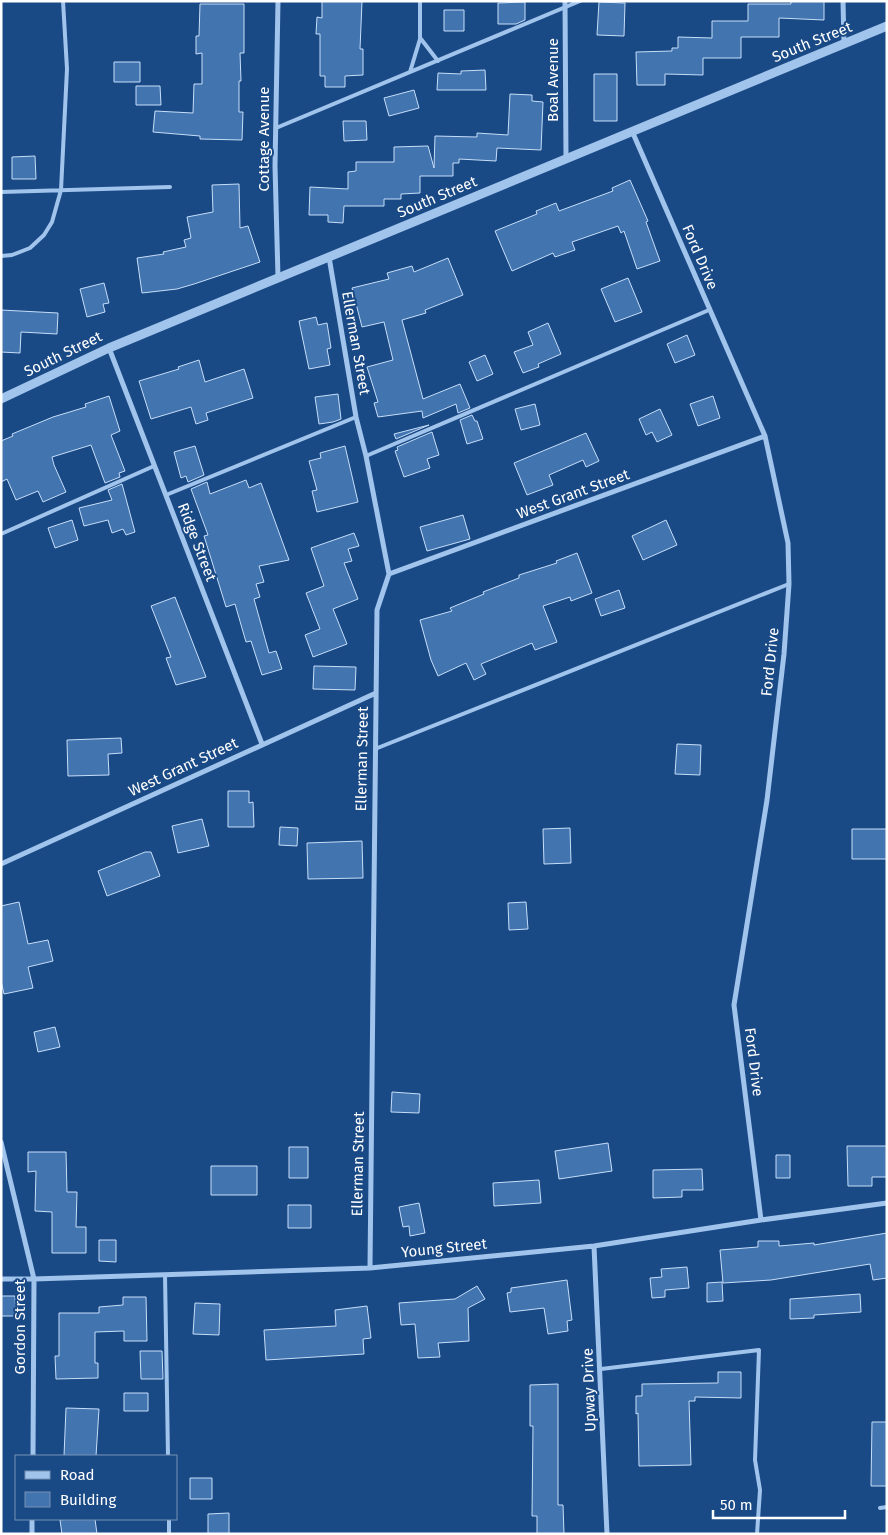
<svg xmlns="http://www.w3.org/2000/svg" width="888" height="1535" font-family="'Fira Sans',sans-serif">
	<style>
		.building { fill: #4274b0; stroke: #c6def9 }
		.lines { fill: none; stroke-linecap: round; stroke-linejoin: round }
		.service { stroke: #a1c4ec; stroke-width: 4 }
		.minor { stroke: #a1c4ec; stroke-width: 5 }
		.tertiary { stroke: #a1c4ec; stroke-width: 9 }
		.labels { text-anchor: middle; dominant-baseline: central; stroke-width: 4; stroke-linejoin: round; paint-order: stroke }
		.street-label { font-size: 15px; fill: #fff; stroke: #1a4a86 }
	</style>
	<rect width="100%" height="100%" fill="#1a4a86"/>
	<path class="building" d="M322 1H362L360 49H363V75L345 76V87H325V76H320V34H316L317 17 322 18Z
		M791 1H824V20L779 18V37H741V58H703V75L665 74V85H637L636 52 672 51V48H678V37L712 38V21H748V4H791Z
		M525 2V20L516 24H498V3Z
		M599 2 625 3 624 36 597 35Z
		M200 4H244V53H240L241 81H239V112H243L242 140 200 139V136L153 132 155 111 193 113 194 84H202V53L196 54V36H199Z
		M444 10H464V31H444Z
		M114 62H140V82H114Z
		M485 70 486 90H437L438 73 461 74V71Z
		M594 74H617V121H594Z
		M136 86H160L161 105H136Z
		M414 90 419 108 389 116 384 98Z
		M510 94 532 95V101L543 102 541 150 497 148 496 161 459 159V163H453V176H420V193L401 194V199H384V206H344L343 223 328 222V215H309L310 187 348 189V172L356 171V162H394V147L428 146 434 168 435 136 477 137V133L508 135Z
		M343 121H366L367 140 344 141Z
		M35 156 36 179H12V157Z
		M630 180 648 221 646 222 660 261 637 269 624 231 621 233 618 226 572 242 575 250 555 257 553 253 512 271 495 231 537 214 536 211 556 203 559 211 613 191 612 188Z
		M239 184 240 228 248 226 260 262 194 284 177 289 142 293 137 258 164 254 163 252 186 247 184 240 191 238 187 217 213 212 212 185Z
		M448 258 463 295 425 310 426 313 402 320 423 399 460 384 470 408 458 413 456 404 423 418 422 411 378 417 374 403 378 402 367 367 393 360 384 322 362 327 352 288 389 279 387 273 412 266 414 272Z
		M628 278 642 312 615 322 601 289Z
		M104 283 109 303 103 304 105 312 87 317 80 289Z
		M1 310 58 313 57 334 21 332 20 353 1 352Z
		M316 317 318 325 327 323 331 348 327 349 330 365 309 369 299 321Z
		M548 323 561 354 538 364 539 367 523 373 514 352 533 345 528 332Z
		M687 335 695 355 675 363 667 344Z
		M485 355 493 374 477 381 469 362Z
		M199 360 205 382 244 369 253 398 206 413 208 420 196 424 191 407 151 419 139 381 179 369 178 367Z
		M338 394 341 419 333 422 319 424 315 397Z
		M109 396 120 431 111 435 125 471 119 473 120 477 105 483 91 445 52 457 54 465 66 492 43 502 38 491 16 500 7 479 1 482V441L13 436 12 434 53 417 86 407 85 404Z
		M713 396 720 418 698 426 690 404Z
		M535 404 540 425 521 430 515 409Z
		M660 409 672 435 657 442 652 432 646 435 639 419Z
		M472 415 475 421H477L483 439 467 444 460 420Z
		M429 425 396 439 394 434Z
		M432 432 439 455 427 459 430 468 404 477 395 451 398 450 397 447Z
		M586 433 599 461 586 467 583 460 549 475 553 485 527 495 514 463Z
		M195 446 204 475 188 482 186 476 181 478 174 452Z
		M345 446 358 502 317 512 312 491 317 490 309 461 321 458 320 453Z
		M246 480 249 488 261 483 289 560 259 566 264 582 256 584 260 597 254 599 269 653 276 651 282 669 262 675 251 641 246 642 235 604 226 607 204 536 208 535 191 489 207 482 210 494Z
		M122 484 135 532 126 535 123 529 112 533 108 520 84 526 79 508 112 500 108 490Z
		M463 515 470 539 427 551 420 527Z
		M72 520 78 540 55 548 48 528Z
		M666 520 677 545 643 560 632 536Z
		M354 533 359 546 348 549 352 561 344 563 358 599 333 609 347 644 313 657 305 635 320 629 306 593 324 586 311 548Z
		M577 553 592 593 571 601 570 597 543 606 557 642 535 650 532 643 481 664 486 674 474 680 466 663 438 676 431 660 420 620 452 611 450 608 484 594 483 592 519 578V575L557 563 556 561Z
		M619 590 625 608 601 616 595 599Z
		M175 597 206 677 176 685 166 658 171 657 151 606Z
		M314 666 356 667 355 690 313 689Z
		M121 738 122 753 108 754 109 775 68 776 67 740Z
		M677 744 701 745 700 775 675 774Z
		M228 791H249V803L253 802 254 827H228Z
		M202 819 209 846 178 853 172 826Z
		M280 827 298 828 297 846 279 845Z
		M570 828 571 863 544 864 543 829Z
		M852 829H887V859H852Z
		M362 841 363 878 308 879 307 843Z
		M145 852H151L160 876 107 896 98 871Z
		M19 902 28 944 48 940 53 961 28 967 33 988 4 994 1 981V906Z
		M526 902 528 929 509 930 508 903Z
		M55 1027 60 1047 38 1052 34 1032Z
		M392 1092 420 1094 419 1113 391 1112Z
		M608 1143 612 1171 559 1179 555 1151Z
		M847 1146H887V1177H872V1186H848Z
		M289 1147H308V1178H289Z
		M28 1152H66L67 1192H77L76 1227H86V1253H52V1212L35 1211 36 1171 28 1172Z
		M776 1155H790V1178H776Z
		M211 1166H257V1195H211Z
		M702 1169 703 1190H682V1197L653 1198V1170Z
		M539 1180 541 1203 494 1206 493 1183Z
		M419 1203 425 1233 410 1236 409 1226 403 1227 399 1207Z
		M288 1205H311V1228H288Z
		M887 1233V1278L873 1280 870 1264 771 1280 723 1283 720 1250 758 1247V1241H779V1246L814 1243V1245Z
		M99 1240H116V1262L99 1261Z
		M687 1267 689 1288 665 1290V1297L652 1298 650 1278 662 1277 661 1269Z
		M567 1280 572 1320 567 1321 568 1331 548 1334 544 1308 510 1312 507 1293 511 1292V1288Z
		M722 1282 723 1301 707 1302V1283Z
		M477 1286 485 1299 468 1308 469 1341 438 1343 440 1357 418 1358 415 1324 401 1325 399 1303 455 1299Z
		M860 1294 861 1312 814 1315V1318L790 1319V1299Z
		M1 1296H15L16 1316H1Z
		M123 1297H146L147 1341H124V1331L95 1332V1363H98V1378L56 1379 55 1356H59V1313H99V1307L123 1305Z
		M195 1303 220 1304 219 1335 193 1334Z
		M367 1306 371 1338 363 1339 364 1354 266 1360 264 1330 336 1326 335 1310Z
		M140 1351H162L163 1379H141Z
		M718 1372H741V1398L695 1397V1401H689L691 1465 639 1466 638 1413 636 1414V1396H642V1384L718 1383Z
		M558 1384V1505H563L564 1534H537V1516H532L533 1426H530V1385Z
		M124 1393H148V1411H124Z
		M66 1408 99 1409 96 1456H64Z
		M872 1422H887V1486H871Z
		M190 1478H212V1499H190Z
		M229 1513V1534H208V1514Z
		M70 1519H95L97 1534H62L60 1520Z"/>
	<g class="lines">
		<path class="service" d="M421 39 438 61
			M410 72 420 39V1
			M276 128 580 1
			M1 192 170 187
			M1 256 12 255 30 248 44 235 52 222 61 190 67 69 63 1
			M366 456 709 310
			M166 495 356 417
			M1 534 154 466
			M375 749 789 584
			M165 1275 168 1456
			M601 1369 759 1350 755 1460 760 1490 757 1534
			M880 1508 887 1507
			M169 1519V1534"/>
		<path class="minor" d="M565 1 566 158
			M843 1 844 44
			M632 131 765 436 788 543 789 584 784 654 767 800 734 1005 761 1220
			M329 257 356 417 366 456 389 574 377 610 370 1268
			M278 277 275 166 278 1
			M109 348 262 744
			M389 574 765 436
			M1 864 376 693
			M1 1142 34 1279 33 1456
			M594 1246 607 1534
			M1 1279H34L370 1268 594 1246 761 1220 887 1203
			M32 1534V1519"/>
		<path class="tertiary" d="M1 399 109 348 887 26"/>
	</g>
	<g class="labels">
		<g class="street-label">
			<text transform="translate(812 42) rotate(-22)">South Street</text>
			<text transform="translate(553 80) rotate(-90)">Boal Avenue</text>
			<text transform="translate(264 139) rotate(-90)">Cottage Avenue</text>
			<text transform="translate(437 197) rotate(-23)">South Street</text>
			<text transform="translate(700 257) rotate(67)">Ford Drive</text>
			<text transform="translate(356 343) rotate(80)">Ellerman Street</text>
			<text transform="translate(63 354) rotate(-26)">South Street</text>
			<text transform="translate(573 494) rotate(-20)">West Grant Street</text>
			<text transform="translate(197 542) rotate(69)">Ridge Street</text>
			<text transform="translate(770 662) rotate(-84)">Ford Drive</text>
			<text transform="translate(362 759) rotate(-89)">Ellerman Street</text>
			<text transform="translate(183 767) rotate(-25)">West Grant Street</text>
			<text transform="translate(754 1062) rotate(83)">Ford Drive</text>
			<text transform="translate(358 1164) rotate(-89)">Ellerman Street</text>
			<text transform="translate(444 1248) rotate(-6)">Young Street</text>
			<text transform="translate(20 1327) rotate(-90)">Gordon Street</text>
			<text transform="translate(589 1390) rotate(-92)">Upway Drive</text>
		</g>
	</g>
	<rect width="888" height="1535" fill="none" stroke="#ffffff" stroke-width="5"/>
	<rect x="15" y="1455" width="162" height="65" fill="#1a4a86" stroke="#7692b6"/>
	<rect x="25" y="1471" width="25" height="8" fill="#a1c4ec" stroke="#7692b6"/>
	<text x="60" y="1480" font-size="15" fill="#ffffff">Road</text>
	<rect x="25" y="1492" width="25" height="15" fill="#4274b0" stroke="#7692b6"/>
	<text x="60" y="1505" font-size="15" fill="#ffffff">Building</text>
	<path d="M713 1510v8h132v-8" fill="none" stroke="#ffffff" stroke-width="2.5"/>
	<text x="720" y="1510" font-size="15" fill="#ffffff" stroke="#1a4a86" stroke-width="4" paint-order="stroke">50 m</text>
</svg>
